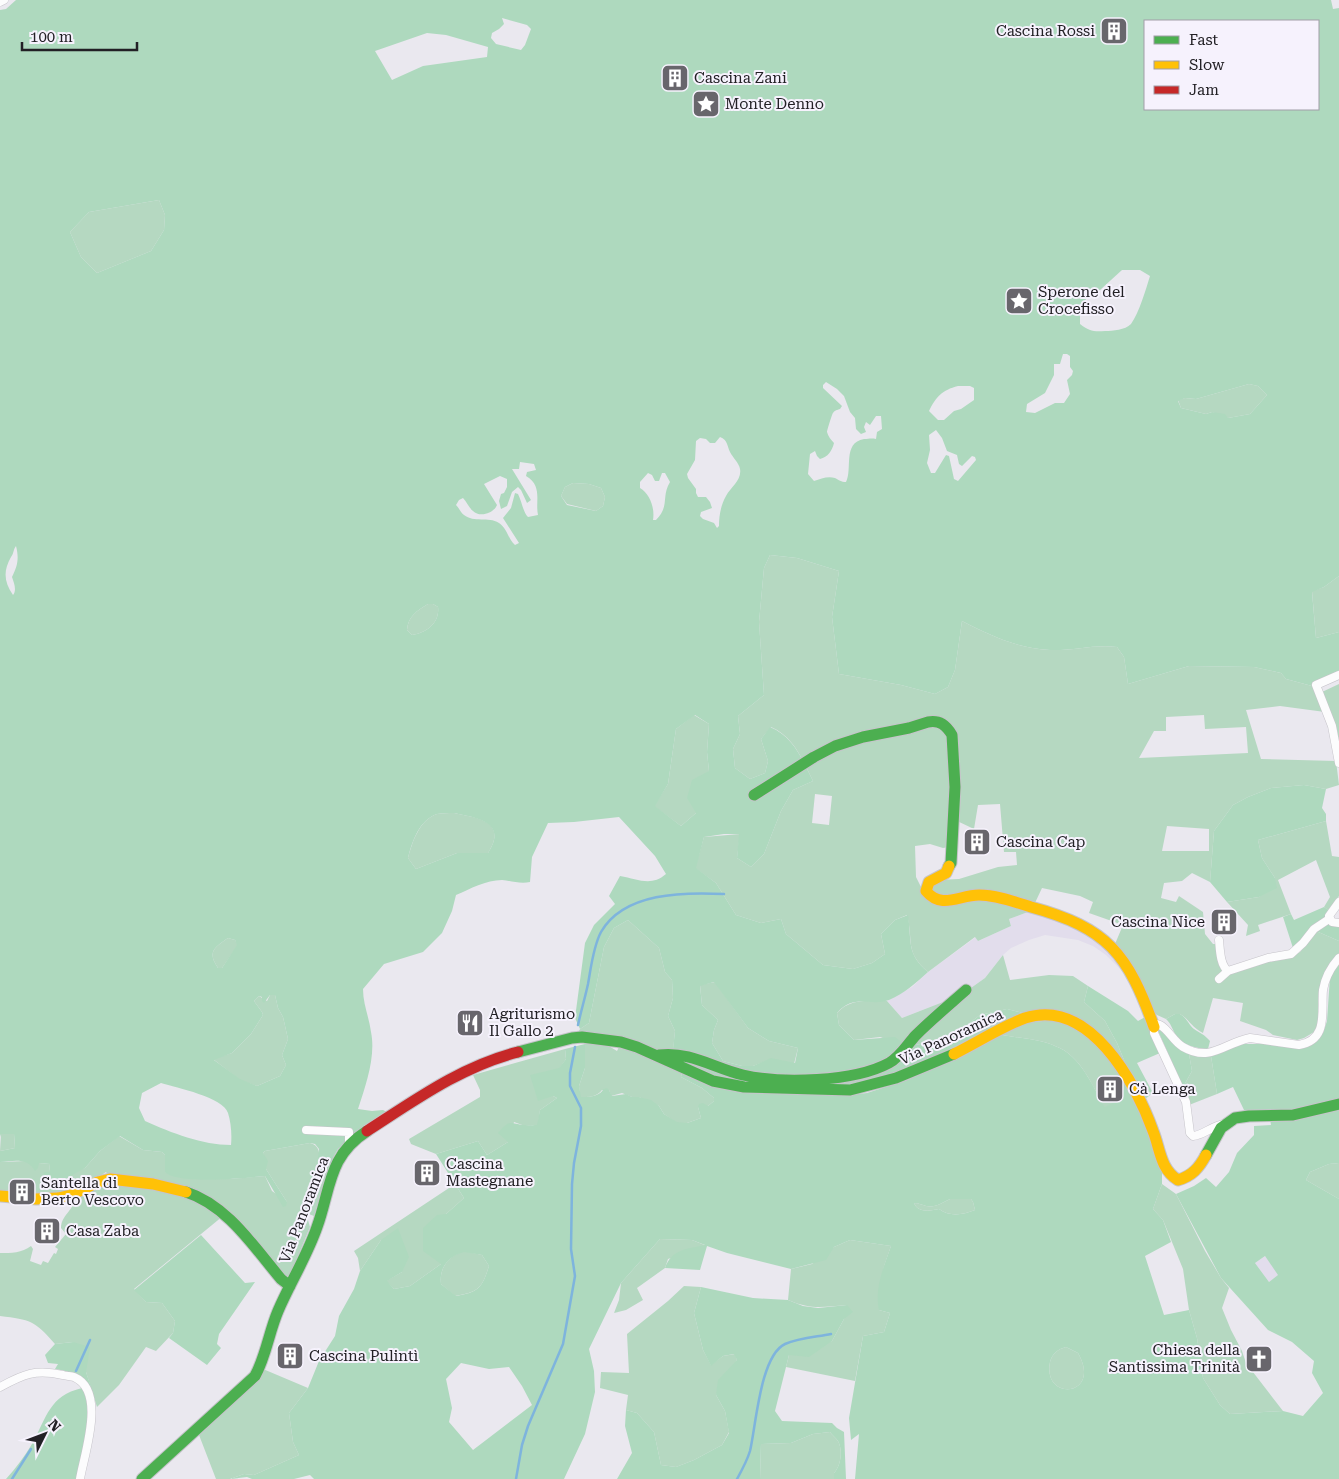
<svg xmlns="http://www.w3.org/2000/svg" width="1339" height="1479" font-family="'Roboto Serif',serif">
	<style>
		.built { fill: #e2ddec }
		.green { fill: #b5d8c1; fill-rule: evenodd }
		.forest { fill: #aed9be; fill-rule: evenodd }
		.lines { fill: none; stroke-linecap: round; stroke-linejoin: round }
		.stream { stroke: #7eb4dd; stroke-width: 2.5 }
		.street-casing { stroke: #c6c4ca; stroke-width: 9 }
		.fast-casing { stroke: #c6c4ca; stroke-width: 13 }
		.slow-casing { stroke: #c6c4ca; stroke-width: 13 }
		.jam-casing { stroke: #c6c4ca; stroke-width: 13 }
		.street { stroke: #fcfcfd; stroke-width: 8 }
		.fast { stroke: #4caf50; stroke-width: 11 }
		.slow { stroke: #ffc107; stroke-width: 11 }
		.jam { stroke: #c62828; stroke-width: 11 }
		.labels { text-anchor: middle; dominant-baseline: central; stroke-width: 4; stroke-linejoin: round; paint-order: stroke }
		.poi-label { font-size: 15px; fill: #222025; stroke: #f6f2fd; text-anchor: start }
		.street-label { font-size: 15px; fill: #222025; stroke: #f6f2fd }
	</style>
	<rect width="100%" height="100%" fill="#eae8ef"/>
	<path class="built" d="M1033 910 1089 933 1123 963V972L1106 955 1093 946 1078 940 1045 935 1029 940 1011 948 1003 955 985 978 961 995 902 1018 887 1001 912 987 928 972 976 937 978 941 1011 926 1009 919Z
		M1265 1256 1279 1275 1269 1282 1255 1263Z"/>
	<path class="green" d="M159 200 165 215 164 230 151 251 97 273 81 257 70 232 89 212Z
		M1249 384 1258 386 1267 395 1250 414 1228 418 1212 412 1206 414 1181 408 1178 400 1185 398 1196 399Z
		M573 483 589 484 601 488 605 497 603 506 596 511 567 504 561 496 565 487Z
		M770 555 797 558 839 571 832 617 839 674 901 685 935 694 948 687 955 670 962 621C992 636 1016 648 1050 650 1073 651 1095 644 1117 647L1124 657 1128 684 1189 666 1254 667 1281 673 1286 679 1312 686 1317 692 1325 712 1280 706 1246 710 1261 759 1336 761 1339 785 1326 789 1304 785 1271 788 1248 797 1233 805 1214 831 1210 882 1192 873 1182 881 1164 883 1161 898 1176 902 1179 896 1203 912 1205 934 1213 944H1217L1222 972 1217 977 1220 981 1230 974 1260 963 1290 957 1300 952 1316 931 1339 941V953L1331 962 1319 991V1022L1314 1032 1304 1038 1297 1040 1273 1035 1266 1030 1240 1021 1243 1003 1213 998 1203 1033C1191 1027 1190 1020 1180 1014H1175L1166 1019 1157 1015 1151 1009 1124 953 1115 944 1123 925 1089 913 1093 902 1080 896 1042 888 1034 905 979 891 940 898 932 896 929 889 933 882 936 880 959 879 998 867 1017 865 1016 852H1004L1000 804 978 805 974 829 955 820C958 795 965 748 949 727L947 729C957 743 950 826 949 847L943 848 930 844 915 846 916 877 924 893 932 899 946 904 972 898H982L1033 910 1009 919 1011 926 978 941 975 937 928 972C904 951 914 942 907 915L895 920 881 934 885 954 872 963 853 969 823 965 786 934 781 919 761 923 736 915 716 883 695 868 704 837 740 834 737 858 751 867 764 854 781 811 793 790 813 781C802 759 794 737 771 727L761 739 768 761 765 773 750 779 735 768 733 749 740 734 738 716 764 695 759 622 764 568ZM1204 715 1205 729 1246 727 1248 753 1139 758 1154 731H1166V717ZM815 794 832 796 829 825 812 823ZM1167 826 1209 829V851H1162Z
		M1339 576V632L1316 638 1312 591 1324 587Z
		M428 604H433L438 607C440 623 426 633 412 635L407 630C408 616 417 611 428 604Z
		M1339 684V742L1337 730 1322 692Z
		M694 715 709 724 707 752 709 771 696 813 681 826 654 806 668 784 676 729Z
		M454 813C478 818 508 821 488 853H457L416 869 408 858C412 843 419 820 437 814 442 813 448 813 454 813Z
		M1326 821 1332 856 1339 857V896L1328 910 1324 907 1330 897 1316 860 1278 880 1291 914 1258 925 1260 931 1246 936 1248 925 1227 902 1259 897 1275 878 1262 858 1258 840Z
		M628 920 659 948 665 972 672 980 673 998 668 1016 675 1031 673 1051H659L583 1033V1031H579L580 1029 589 1023 604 947 614 928Z
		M228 938 235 940 238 945 222 968H218C207 952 214 948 228 938Z
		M1003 955 1010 980 1049 975 1073 976 1088 986 1084 1002 1105 1021 1117 1043 1129 1072 1059 1012 1048 1010 1023 1013 1007 1009 980 1015 959 1031 936 1042 907 1046 880 1037 854 1040 839 1025 837 1013C850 998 869 1001 887 1001L902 1018 961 995 985 978Z
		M715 982 748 1028 769 1041 798 1048 794 1064 771 1059 753 1066H742L723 1061 712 1043 714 1030 718 1020 702 1005 700 985Z
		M270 995H275L278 1008 283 1017 288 1039 282 1055 286 1065 280 1076 257 1086 240 1080 213 1059 232 1053 251 1034 263 1015 262 1012 254 1001 259 996 267 1001Z
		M1050 1020 1070 1024 1089 1037 1124 1077 1123 1097 1105 1108C1092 1086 1081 1055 1055 1046 1039 1039 1019 1038 1002 1035L1027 1023Z
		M602 1042 617 1051 619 1047 642 1054 682 1072 681 1077 702 1088 714 1098V1101L708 1106 698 1107 701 1118 687 1123H677L664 1114 659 1106 639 1097H632L622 1093 611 1096 609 1090H602C597 1097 589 1097 580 1097L579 1086 585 1068V1044Z
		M565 1049 566 1059 559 1069 553 1096 557 1098 540 1110 538 1125 525 1126 514 1122 508 1142 487 1155 478 1141 436 1154 411 1144 409 1139 480 1097V1090L473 1075Z
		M1189 1054 1201 1057 1211 1056 1217 1094 1189 1105 1183 1087 1192 1071Z
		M1 1134H14L15 1148 0 1151Z
		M119 1136 143 1150 162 1152 165 1155V1172L231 1179 265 1176 272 1191 287 1202 266 1169 263 1153 265 1151 310 1143C322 1146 319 1158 320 1168L326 1171 329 1170 314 1216 306 1213 310 1227 288 1280 222 1206 108 1175 106 1172 85 1186 51 1195 24 1194V1191L18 1190 17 1194H0V1162L26 1161 32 1165 39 1163 50 1164 49 1173 43 1180 85 1168 100 1151Z
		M1339 1163V1199L1306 1180 1310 1172 1329 1164Z
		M130 1184 185 1194 223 1216 134 1289 146 1302 162 1303 175 1321 173 1333 156 1351 146 1347 119 1385 97 1407 86 1372 73 1342 55 1344C34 1320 31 1320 0 1316V1253C11 1253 22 1253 31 1246L33 1249 30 1261 41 1265 43 1261 48 1263 54 1253 56 1254 58 1249 55 1247 66 1234 61 1228C61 1221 65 1216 69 1211 87 1186 102 1185 130 1184Z
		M455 1184 464 1198 446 1214 441 1264 410 1286 394 1289 386 1281 402 1272 381 1240 360 1271 358 1258 354 1251Z
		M1162 1184 1176 1194 1205 1251 1221 1278 1229 1288 1222 1308 1231 1330 1242 1351 1246 1363 1283 1411 1230 1414 1220 1405 1203 1378 1197 1338 1189 1310 1183 1269 1163 1220 1153 1209Z
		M950 1199H971L973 1202 975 1210C962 1215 950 1217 939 1209 930 1211 918 1213 914 1203 919 1203 922 1205 926 1206 935 1208 942 1203 950 1199Z
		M660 1239 692 1240 707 1246 668 1259 665 1268 637 1288 643 1300 626 1310 614 1313 619 1300 621 1283Z
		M850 1240 891 1246 884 1266 879 1310 890 1313 884 1332 863 1336 855 1381 786 1367 789 1355 832 1341 844 1319 847 1305C823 1307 811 1310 788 1300L791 1269 812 1264 834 1247Z
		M464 1251 482 1255 489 1266C482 1288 479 1292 455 1296L441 1284C439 1267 449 1256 464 1251Z
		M684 1286 701 1287 694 1313 703 1350 711 1365 723 1356 735 1354 737 1360 716 1395 725 1411 729 1432 722 1445 694 1460 676 1467 661 1465 654 1432 637 1413 626 1410 628 1395 600 1388 601 1372 629 1373 627 1334 668 1301Z
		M1066 1347 1078 1353C1103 1397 1042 1402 1050 1362 1052 1354 1058 1349 1066 1347Z
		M263 1369 308 1388 289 1413 293 1442 299 1455 254 1475 244 1474 230 1479H216L199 1435 260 1379Z
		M830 1432C832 1435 836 1438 838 1441 843 1450 841 1466 834 1473V1479H760L761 1444 791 1443 813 1434Z"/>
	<path class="forest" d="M16 0H1331L1333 9 1339 8V576L1324 587 1312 592 1316 638 1339 632V672L1338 671 1312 686 1286 679 1281 673 1254 667 1189 666 1128 684 1124 657 1117 647C1095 644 1073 651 1050 650 1016 648 992 636 962 621L955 670 948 687 935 694 901 685 839 674 832 617 839 571 797 558 770 555 764 568 759 622 764 695 738 716 740 734 733 749 735 768 750 779 765 773 768 761 761 739 770 727C794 737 802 759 813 781L793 790 781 811 764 854 751 867 737 858 739 834H724L704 837 696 868 716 883 736 915 761 923 781 919 786 934 823 965 853 969 872 963 885 954 881 934 895 920 908 915C912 942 906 953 928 972 916 983 905 993 889 1000 870 1007 855 993 837 1013L839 1025 854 1040 895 1037 907 1046 936 1042 959 1031 980 1015 1007 1009 1023 1013 904 1072 850 1085 747 1084 713 1077 672 1058 675 1031 668 1016 673 998 672 980 665 972 659 948 628 920 614 928 604 947 589 1023 580 1029 575 1018 585 943 594 925 615 904 609 896 620 876C638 879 651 887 666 874L655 856 619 817 574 822 548 823 532 857 530 882C520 884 512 881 502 880 486 880 470 889 456 895L452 911 442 933 423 952 384 964 363 989C363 1004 369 1017 371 1032 376 1056 366 1085 358 1109L372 1111 383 1110 387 1112 338 1149 334 1156 329 1170 326 1171 320 1168 317 1165 319 1149 315 1144 310 1143 265 1151 263 1153 268 1161 266 1169 287 1202 286 1206 283 1207 265 1176C245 1178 178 1185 165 1172V1155L162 1152 143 1150 120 1136 100 1151 85 1168 67 1178 43 1180 44 1172H49L50 1164 39 1163 38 1168 35 1171C27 1157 14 1161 0 1162V1151L15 1148 14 1134H1L0 1137V10L6 9ZM502 18 527 25 531 29 525 45 521 50 496 44 491 38 492 33 499 29 504 24ZM1145 21H1318V109H1145ZM427 33 446 35 488 47 487 57 423 66 392 80 375 51ZM159 200 165 215 164 230 151 251 97 273 81 257 70 232 89 212ZM1122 270H1140L1150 276C1146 289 1139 313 1131 324 1125 330 1113 331 1105 331 1094 332 1089 331 1080 324V313L1088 294 1100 290ZM1063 354H1067L1070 356V367L1073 371 1072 375 1067 380 1070 394 1064 403H1055L1035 413 1026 412 1027 404 1045 393 1054 375V364H1060ZM826 382 837 389 844 396 850 412 855 418 856 429 861 434 866 432 864 427 866 422 870 425 876 416H881L882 429 877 432 876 439C871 438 869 439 864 439 842 443 853 469 846 482 841 482 839 480 835 478 827 476 821 479 814 481L808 474 810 454 815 451 817 456 820 459C828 457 832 451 834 443 831 440 828 436 827 432 827 431 832 414 833 413 835 410 837 410 840 409L842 406 823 388V385ZM1249 384 1258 386 1267 395 1250 414 1228 418 1225 414 1212 412 1206 414 1181 408 1178 401 1185 398 1196 399ZM958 386H970L974 388V400L961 409 954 411 944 420H938L929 411C936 397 942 390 958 386ZM936 430 942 438 947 451 957 455 959 464 962 466 972 456 975 457 976 460 958 481 954 479 949 456 946 455 935 473H931L927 463 930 450 929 435ZM720 437C728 440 727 446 730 452 733 458 739 463 740 469 742 480 731 487 726 496 721 505 719 515 719 526L717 528 714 523 703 519 700 516 701 512 712 508 710 502 706 497H698L696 493V489L688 478 687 474 695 460 696 441 700 438 706 439 710 443H715ZM520 462 534 464 536 470 527 472 526 476C543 486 535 501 538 515L528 517C523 512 522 502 518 494L515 493 511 508 503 518 519 543 515 545C508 539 507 528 499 523 488 516 474 523 464 515 461 513 459 508 456 505L459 500 463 498C467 502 469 508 473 511 480 518 494 513 497 505L484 484 500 476 507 479V487L504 493 501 494 499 501 501 509 507 506 512 492 518 487 521 490 527 503 531 500 512 469H519ZM648 473 652 475 655 481H659L662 473H665L670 482C661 497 670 506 656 520H653C655 508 650 494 640 488V482ZM573 483 589 484 601 488 605 497 603 506 596 511 567 505 561 496 565 487ZM16 546C19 558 18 565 12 577 14 583 17 590 13 595 4 582 3 571 11 557 14 553 13 550 16 546ZM428 604H433L438 607C440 623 426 633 412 635L407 630C408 616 417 611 428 604ZM695 715 709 724 707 752 709 771 692 780 687 798 696 813 681 826 655 806 668 784 676 729ZM454 813C477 818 508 822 488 853H457L416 869 408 858C412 842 419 820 437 814 442 813 448 813 454 813ZM228 938 235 940 237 945 222 968H218C207 952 214 948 228 938ZM714 982 748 1028 769 1041 798 1048 795 1063 771 1058 753 1066H742L723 1061 712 1043 714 1030 718 1020 702 1005 700 986ZM270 995H275L278 1008 283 1017 288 1039 282 1055 286 1065 280 1076 257 1086 240 1079 214 1060 232 1053 251 1034 263 1015 262 1012 254 1001 259 996 262 997V1001L264 1003ZM161 1083C177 1088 223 1097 228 1113 231 1122 232 1135 231 1145 202 1145 172 1133 145 1121L139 1108 142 1093Z
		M1304 785 1326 789 1322 808 1326 814V821L1258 840 1262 858 1275 878 1277 888 1259 897 1227 902 1210 882 1214 831 1233 805 1248 797 1271 788Z
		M1324 907 1333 913V919L1339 920V941L1316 931 1293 948 1283 917 1291 914 1294 920Z
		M1339 953V1098L1313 1107 1270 1114 1244 1110 1233 1087 1217 1094 1211 1056 1243 1044H1271L1300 1048 1314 1043 1323 1033 1327 1021 1331 962Z
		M1088 986 1128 1011 1138 1021 1147 1016 1160 1053 1137 1063 1153 1093 1145 1099 1129 1072 1117 1043 1105 1021 1084 1002Z
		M1175 1014H1180C1187 1018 1188 1024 1194 1029 1200 1033 1205 1035 1210 1041L1208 1049C1196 1048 1182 1046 1175 1034 1172 1028 1171 1024 1166 1019Z
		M1159 1030H1161L1189 1054 1192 1071 1183 1087 1159 1033Z
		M1002 1035C1019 1038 1039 1039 1055 1046 1081 1055 1092 1086 1105 1107L1123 1097 1120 1088 1124 1077 1144 1118 1162 1171V1184L1153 1209 1163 1220 1171 1242 1145 1256 1164 1315 1189 1310 1197 1338 1203 1378 1220 1405 1230 1414 1283 1411 1303 1416 1323 1393 1312 1373 1314 1361 1292 1342 1268 1330 1221 1278 1176 1194 1194 1186 1206 1178 1216 1187 1229 1172 1237 1153 1254 1135V1126L1271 1125 1270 1119 1339 1109V1163L1329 1164 1310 1172 1306 1180 1339 1199V1479H855L859 1434 851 1440 849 1418 863 1336 884 1332 890 1313 879 1310C874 1289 884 1266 891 1246L850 1240 834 1247 826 1260 791 1269 727 1253 707 1246 700 1270 665 1268C672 1248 689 1249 705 1245L692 1240 660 1239 621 1283 589 1349 594 1371 595 1392 585 1434 564 1479H314L310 1475 294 1479H252L247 1477 230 1479 244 1474 254 1475 299 1455 293 1442 289 1413 308 1388 319 1361 335 1336 339 1316 354 1289 360 1271 381 1240 398 1228 409 1257 402 1272 387 1281 394 1289 410 1286 441 1264 423 1251V1228L437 1215 446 1214 464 1198 436 1154 478 1141 487 1155 508 1142 498 1133C510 1119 509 1123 524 1125 528 1126 533 1125 537 1125L540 1110 557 1098 553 1096 538 1101 530 1075 559 1068 566 1059 565 1049 585 1044V1068L579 1086 581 1097C587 1097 595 1097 600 1093 606 1088 599 1091 607 1088L609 1090 612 1096 626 1094 632 1097H639L651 1100 659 1106 664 1114 677 1122 687 1123 701 1118 698 1107 699 1104 703 1103 708 1106 714 1101V1098L702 1088 681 1077 682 1072 711 1085 746 1093 850 1095 867 1093 907 1080ZM950 1199H971L973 1202 975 1210C962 1215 950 1217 939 1209 930 1211 918 1213 914 1203 919 1203 922 1205 926 1206 935 1208 942 1203 950 1199ZM464 1252 482 1255 489 1266C482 1288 479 1292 456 1296L441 1284C439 1267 449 1256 464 1252ZM1265 1256 1278 1275 1269 1282 1255 1263ZM1066 1347 1078 1353C1103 1397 1042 1402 1050 1362 1052 1354 1058 1349 1066 1347ZM461 1363 489 1369 509 1367 522 1386 532 1405 473 1450 449 1422 452 1408 446 1379Z
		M201 1235 245 1283 255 1282 219 1334 217 1344 221 1348 207 1365 169 1338 173 1333 175 1321 162 1303 146 1302 134 1290Z
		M701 1287 753 1298 788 1300 803 1306 818 1308 847 1305 853 1312 844 1319 832 1341 809 1357 789 1355 775 1411 782 1421 832 1423 837 1428 844 1432 846 1479H834V1473C841 1466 843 1450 838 1441 836 1438 832 1435 830 1432L813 1434 791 1443 761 1444 760 1479H617L632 1453 625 1426 626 1410 637 1413 654 1432 661 1465 676 1467 694 1460 722 1445 729 1433 725 1411 716 1395 718 1380 737 1360 734 1354 723 1356 711 1366 703 1350 694 1313Z
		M73 1342 90 1347 86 1372 92 1390C82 1377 71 1371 55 1369L58 1364 48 1363 45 1355 55 1344Z
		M82 1388 88 1399V1414L86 1438 76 1479H6C16 1468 24 1457 32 1444 47 1417 49 1396 82 1388Z"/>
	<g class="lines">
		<path class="stream" d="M578 1025C581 1011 585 998 588 984 591 968 593 947 601 932 624 892 684 892 724 894
			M76 1371 90 1340
			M12 1479 31 1449
			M516 1479 522 1445 528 1426 563 1344 575 1276 571 1249 572 1184 574 1163 581 1126V1108L570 1086V1073L575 1047
			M737 1479C742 1470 747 1461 750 1451 756 1426 760 1356 785 1344 799 1338 816 1337 831 1334"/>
		<g class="street-casing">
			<path id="street" d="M0 2 4 0
				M1339 675 1316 685 1332 726 1339 763
				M1339 902 1329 916 1332 922 1339 923
				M1219 940C1220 950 1220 965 1228 971L1268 958 1291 954 1303 943 1314 929 1329 919
				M1219 979 1228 971
				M1225 1124C1211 1126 1204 1135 1193 1136L1190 1133 1186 1102 1154 1033V1027L1157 1024 1160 1025C1169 1030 1173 1041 1183 1047 1211 1063 1224 1043 1250 1038L1299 1045C1329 1040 1321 1011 1323 990 1325 978 1331 967 1339 958
				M306 1130 349 1132V1144
				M0 1387C24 1374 35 1369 63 1375 66 1376 71 1376 74 1377 107 1391 84 1454 80 1479"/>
		</g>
		<g class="fast-casing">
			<path id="fast" d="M754 795 814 757 835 746 863 737 909 728 928 722C940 720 946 725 952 735L955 787 951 863 949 866
				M518 1052 572 1038 582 1037 621 1042 637 1047 713 1081 744 1087 850 1090 896 1078 954 1054
				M659 1055C690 1051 714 1068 743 1075 781 1084 854 1082 889 1063 900 1057 907 1045 915 1036 931 1020 949 1005 966 990
				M1206 1155 1221 1128 1235 1118 1249 1116 1293 1115 1339 1104
				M186 1192C227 1205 254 1247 281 1279L290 1286
				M142 1479 255 1376C266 1356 269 1332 278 1311 290 1283 307 1256 317 1227 331 1188 328 1156 367 1131"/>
		</g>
		<g class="slow-casing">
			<path id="slow" d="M949 866 946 873 929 882 926 891C942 910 959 895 979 895 996 895 1015 902 1031 907 1108 928 1128 954 1154 1027
				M954 1054C976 1043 1003 1026 1025 1018 1089 997 1136 1083 1153 1131 1160 1148 1160 1169 1178 1180 1192 1176 1199 1168 1206 1155
				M0 1196 36 1199 58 1198 71 1195 98 1182 110 1179 153 1184 186 1192"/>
		</g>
		<g class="jam-casing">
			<path id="jam" d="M367 1131C415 1100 462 1066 518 1052"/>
		</g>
		<use href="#street" class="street"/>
		<use href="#fast" class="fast"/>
		<use href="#slow" class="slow"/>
		<use href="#jam" class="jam"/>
	</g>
	<defs>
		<g id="building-square" transform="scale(1.4375)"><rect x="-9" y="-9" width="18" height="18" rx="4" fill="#68666c" stroke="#f6f2fd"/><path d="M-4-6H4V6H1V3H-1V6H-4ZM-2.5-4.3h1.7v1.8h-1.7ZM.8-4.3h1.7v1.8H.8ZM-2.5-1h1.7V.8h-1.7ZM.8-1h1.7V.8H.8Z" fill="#fff"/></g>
		<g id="sight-square" transform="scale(1.4375)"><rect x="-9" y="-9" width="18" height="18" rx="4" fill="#68666c" stroke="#f6f2fd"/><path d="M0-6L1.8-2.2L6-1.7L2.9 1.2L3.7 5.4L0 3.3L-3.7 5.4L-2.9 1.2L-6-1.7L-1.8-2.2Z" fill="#fff"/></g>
		<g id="restaurant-square" transform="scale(1.4375)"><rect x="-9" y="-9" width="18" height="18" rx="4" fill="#68666c" stroke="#f6f2fd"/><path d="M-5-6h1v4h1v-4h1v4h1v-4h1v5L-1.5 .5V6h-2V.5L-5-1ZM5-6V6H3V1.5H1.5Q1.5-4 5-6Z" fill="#fff"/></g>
		<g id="church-square" transform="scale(1.4375)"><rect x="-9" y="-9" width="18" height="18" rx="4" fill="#68666c" stroke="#f6f2fd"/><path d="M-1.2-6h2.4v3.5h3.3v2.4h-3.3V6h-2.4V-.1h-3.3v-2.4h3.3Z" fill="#fff"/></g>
	</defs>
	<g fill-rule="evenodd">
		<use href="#building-square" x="1114" y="31"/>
		<use href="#building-square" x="675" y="78"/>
		<use href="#sight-square" x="706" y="104"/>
		<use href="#sight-square" x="1019" y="301"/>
		<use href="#building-square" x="977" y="842"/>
		<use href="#building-square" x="1224" y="922"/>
		<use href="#restaurant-square" x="470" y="1023"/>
		<use href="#building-square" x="1110" y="1089"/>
		<use href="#building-square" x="427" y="1173"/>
		<use href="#building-square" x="22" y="1192"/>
		<use href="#building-square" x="47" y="1231"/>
		<use href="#building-square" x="290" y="1356"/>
		<use href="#church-square" x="1259" y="1359"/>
	</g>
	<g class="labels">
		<g class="poi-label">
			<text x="1095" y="31" text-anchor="end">Cascina Rossi</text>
			<text x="694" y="78">Cascina Zani</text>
			<text x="725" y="104">Monte Denno</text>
			<text x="1038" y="292">Sperone del<tspan x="1038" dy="17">Crocefisso</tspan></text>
			<text x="996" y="842">Cascina Cap</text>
			<text x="1205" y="922" text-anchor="end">Cascina Nice</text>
			<text x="489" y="1014">Agriturismo<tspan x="489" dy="17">Il Gallo 2</tspan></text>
			<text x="1129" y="1089">Cà Lenga</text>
			<text x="446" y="1164">Cascina<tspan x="446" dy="17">Mastegnane</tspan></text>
			<text x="41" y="1183">Santella di<tspan x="41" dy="17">Berto Vescovo</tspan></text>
			<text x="66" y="1231">Casa Zaba</text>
			<text x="1240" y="1350" text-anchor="end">Chiesa della<tspan x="1240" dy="17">Santissima Trinità</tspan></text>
			<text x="309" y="1356">Cascina Pulintì</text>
		</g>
		<g class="street-label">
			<text transform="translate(951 1037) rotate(-25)">Via Panoramica</text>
			<text transform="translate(304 1210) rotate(-69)">Via Panoramica</text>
		</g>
	</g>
	<rect x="1144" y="20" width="175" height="90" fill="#f6f2fd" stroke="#a19ea7"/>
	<rect x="1154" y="36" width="25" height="8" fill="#4caf50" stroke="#a19ea7"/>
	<text x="1189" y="45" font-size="15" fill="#222025">Fast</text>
	<rect x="1154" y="61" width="25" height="8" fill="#ffc107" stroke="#a19ea7"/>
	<text x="1189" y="70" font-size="15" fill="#222025">Slow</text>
	<rect x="1154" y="86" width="25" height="8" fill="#c62828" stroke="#a19ea7"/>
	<text x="1189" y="95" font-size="15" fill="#222025">Jam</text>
	<g transform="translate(45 1434) rotate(48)" stroke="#f6f2fd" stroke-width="4" paint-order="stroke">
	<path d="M0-4L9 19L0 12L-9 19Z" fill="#222025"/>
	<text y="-8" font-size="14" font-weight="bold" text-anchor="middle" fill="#222025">N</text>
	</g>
	<path d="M22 42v8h115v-8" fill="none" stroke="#222025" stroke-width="2.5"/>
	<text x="30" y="42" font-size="15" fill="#222025" stroke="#f6f2fd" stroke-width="4" paint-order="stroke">100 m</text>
</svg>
